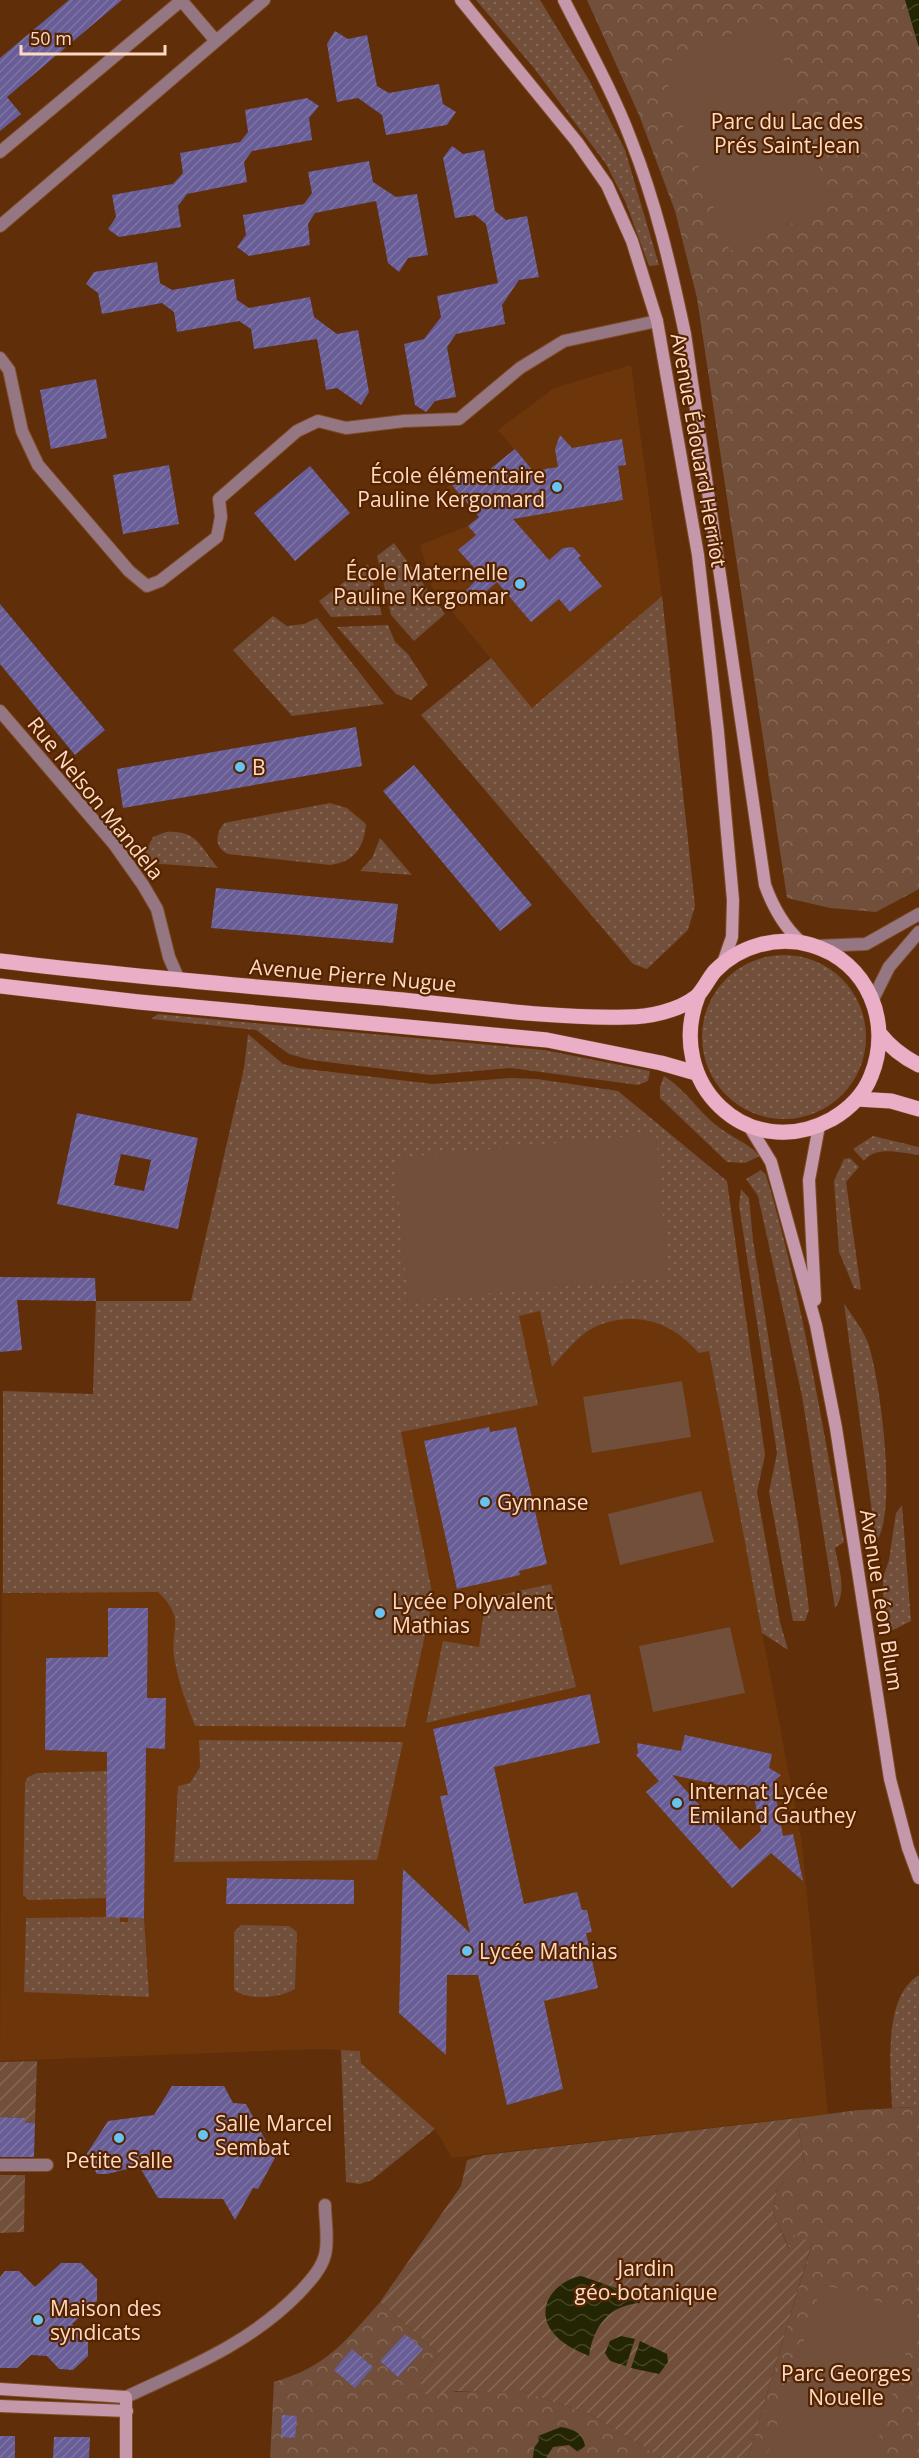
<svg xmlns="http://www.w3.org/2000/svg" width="919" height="2458" font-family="'Open Sans',sans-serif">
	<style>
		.built { fill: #6c350a }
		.grass { fill: url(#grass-dots) }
		.park { fill: url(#park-crowns) }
		.garden { fill: url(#garden-furrows) }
		.pitch { fill: #714f3b }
		.water { fill: url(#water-waves) }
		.building { fill: url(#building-hatch); fill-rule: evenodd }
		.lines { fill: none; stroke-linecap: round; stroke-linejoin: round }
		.street-casing { stroke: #7d4d29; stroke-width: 14 }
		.secondary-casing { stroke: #7d4d29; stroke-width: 14 }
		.primary-casing { stroke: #7d4d29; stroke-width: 16 }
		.street { stroke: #957783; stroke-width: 12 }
		.secondary { stroke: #c597aa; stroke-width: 12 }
		.primary { stroke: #eaafc7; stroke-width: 15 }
		.poi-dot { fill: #69c3f1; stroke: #542400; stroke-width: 2 }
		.labels { text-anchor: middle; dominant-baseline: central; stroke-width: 4.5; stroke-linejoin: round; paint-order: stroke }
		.park-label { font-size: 21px; fill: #fedbc7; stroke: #542400 }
		.street-label { font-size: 21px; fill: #ffd8c1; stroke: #542400 }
		.poi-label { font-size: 21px; fill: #ffd8c1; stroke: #542400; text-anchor: start }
	</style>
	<defs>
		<pattern id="grass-dots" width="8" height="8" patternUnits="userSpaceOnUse" patternTransform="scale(1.5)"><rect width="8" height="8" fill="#714f3b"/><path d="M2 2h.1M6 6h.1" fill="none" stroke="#866856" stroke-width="1.8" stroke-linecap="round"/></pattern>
		<pattern id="park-crowns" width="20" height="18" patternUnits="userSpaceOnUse" patternTransform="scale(1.5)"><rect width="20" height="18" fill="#714f3b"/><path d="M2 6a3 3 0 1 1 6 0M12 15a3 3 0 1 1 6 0" fill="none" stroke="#866856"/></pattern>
		<pattern id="garden-furrows" width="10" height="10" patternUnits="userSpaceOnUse" patternTransform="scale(1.5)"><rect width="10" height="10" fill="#714f3b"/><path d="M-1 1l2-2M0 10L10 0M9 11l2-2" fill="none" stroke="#866856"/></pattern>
		<pattern id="water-waves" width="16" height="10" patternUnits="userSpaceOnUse" patternTransform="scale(1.5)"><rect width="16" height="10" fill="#242502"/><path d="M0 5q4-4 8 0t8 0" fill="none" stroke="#454425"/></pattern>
		<pattern id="building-hatch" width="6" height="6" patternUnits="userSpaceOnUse" patternTransform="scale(1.5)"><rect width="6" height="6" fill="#685d96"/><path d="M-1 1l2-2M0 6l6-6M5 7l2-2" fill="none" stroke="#7f74a3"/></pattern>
	</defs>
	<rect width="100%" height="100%" fill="#602e08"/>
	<path class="built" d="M631 365 662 596 532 709 432 587 420 545 468 526 479 517 460 495 455 498 446 488 469 469 478 479 514 449 498 430 554 388Z
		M244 1068 709 1351 802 1843 828 2114 452 2158 435 2129 361 2062 360 2051 320 2049 0 2061 3 1391 93 1394 96 1301H191Z"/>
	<path class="grass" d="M476 0H540L589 80 625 150 659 265 649 266 626 203 606 164 533 67Z
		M394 543 445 614 414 641 391 615 377 556Z
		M368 564 382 615 331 617 319 601Z
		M662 596 695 906 688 930 647 969 633 964 421 715 491 658 532 708Z
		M273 616 287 626 304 624 317 618 384 704 292 716 233 650Z
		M388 625 395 642 408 654 428 685 411 700 396 694 337 627Z
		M330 803 347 808 366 824C364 847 355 862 330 865L228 854C214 847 215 835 224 823Z
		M166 832C198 830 200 847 218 868L147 863 144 855 153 837Z
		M380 838 412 875 360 871 372 858Z
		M702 1037a82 82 0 1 1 164 0a82 82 0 1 1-164 0Z
		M158 1014 544 1050 650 1071 648 1081 638 1085 511 1068 431 1075 311 1060 289 1054 256 1030 151 1019Z
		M248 1034 283 1064 298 1068 433 1084 510 1078 537 1079 618 1091 727 1181 765 1455 757 1492 780 1622 788 1650 762 1633 709 1351 699 1353C690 1344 681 1335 670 1329 645 1314 608 1316 585 1333 572 1343 563 1355 552 1367L540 1311 519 1316 538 1405 401 1432 433 1598 405 1727 195 1726C187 1705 179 1684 175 1662 168 1629 188 1621 158 1592L3 1593V1391L93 1394 96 1301H191L244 1068Z
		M664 1076C685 1089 698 1111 717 1126 731 1137 747 1142 760 1156L745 1163 727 1162 660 1098V1087Z
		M873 1136 919 1147V1155C901 1153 876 1145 864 1161L853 1149Z
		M850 1158 859 1167 846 1182 861 1290 854 1288 839 1252 834 1181 844 1159Z
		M761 1170 766 1175C802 1294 821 1420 844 1542L835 1548C838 1566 848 1592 835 1608L802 1396 758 1196 746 1179Z
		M741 1189 749 1198 753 1240 799 1531 809 1610 805 1621H793L769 1492 777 1453 739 1205Z
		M844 1303C851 1315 863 1329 868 1343 880 1378 898 1513 876 1542Z
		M902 1505 911 1621 889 1632 883 1602V1578L889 1560 896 1513Z
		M551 1584 576 1687 426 1723 443 1641 479 1647 485 1604 491 1597Z
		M199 1740 403 1742 377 1860 174 1862 178 1786 190 1783 200 1767Z
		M107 1771 106 1898 29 1900 23 1895 25 1783 28 1777 37 1773Z
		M120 1917V1922H128V1918H144L149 1997 24 1992 26 1918Z
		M241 1925 289 1926 297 1932 295 1989C280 1998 249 2001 234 1990V1932Z
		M919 1975V2107L892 2108C891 2071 882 1997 919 1975Z
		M341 2050 360 2051 361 2063 435 2129 372 2180 360 2184 346 2182Z"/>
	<path class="park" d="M587 0H919V889L876 912 830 908 787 898 697 298 675 211 639 115Z
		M919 2107V2458H748L812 2243 790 2250 773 2213 777 2188 804 2162 797 2118 859 2110Z
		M380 2302 439 2354 419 2377 449 2392 519 2390 552 2401 590 2414 662 2458H270L274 2382C326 2367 346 2341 380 2302Z"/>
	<path class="garden" d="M37 2061 35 2123H25V2118L0 2117V2062Z
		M797 2118 804 2163 777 2188 773 2213 789 2249 794 2235 812 2242 748 2458H662L590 2414 519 2390 498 2392 457 2391 435 2395 423 2394 419 2377 439 2354 380 2302 461 2186 467 2160 485 2155Z
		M0 2175H25L24 2232 0 2233Z"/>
	<path class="pitch" d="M769 17 832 205 730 251 661 66Z
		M656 1134 668 1277 408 1301 395 1158Z
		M682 1381 691 1437 592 1453 583 1397Z
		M701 1491 714 1542 620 1565 608 1514Z
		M730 1627 745 1693 653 1712 639 1646Z
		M822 2284 918 2314 872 2458H766Z"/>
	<path class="water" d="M905 0H919V48Z
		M581 2276 639 2296 640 2303C609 2305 593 2327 589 2356 578 2351 566 2346 557 2337 532 2313 551 2282 581 2276Z
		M621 2336 635 2339 626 2366 610 2361 605 2353 610 2341Z
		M640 2341 667 2354 668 2362 659 2374 631 2368Z
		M561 2427C573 2429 583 2433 585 2446L578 2452 569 2445 553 2447 546 2458H533L534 2448 539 2441 538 2436Z"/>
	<path class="building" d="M69 0H122L7 97 21 114 0 131V58Z
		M335 31 348 39 367 35 377 86 389 93 439 84 443 104 456 112 447 125 386 135 382 115 358 98 337 102 327 44Z
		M307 98 319 106 309 118 312 140 252 151 244 162 247 182 187 194 178 206 181 227 119 237 108 229 116 217 112 195 173 184 183 173 180 153 240 142 248 132 245 110Z
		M452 146 463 154 484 150 495 211 506 220 527 216 539 277 519 280 502 305 505 324 456 334 447 347 456 397 435 401 426 412 415 405 404 344 424 339 441 317 437 296 498 283 486 224 475 215 455 218 443 158Z
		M369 161 373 182 396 197 417 194 428 255 408 258 399 272 388 263 376 201 315 213 308 224 310 245 249 256 237 247 246 235 243 215 304 204 312 193 308 172Z
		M157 262 160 283 172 290 234 279 237 300 249 308 310 297 314 317 337 334 358 330 369 392 361 405 337 388 326 390 317 339 254 349 251 329 239 321 177 332 174 312 162 303 102 314 98 293 86 284 94 272Z
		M96 379 107 438 51 449 40 390Z
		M560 435 572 448 622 439 626 465 618 466 623 500 513 519 549 560 563 548 573 547 581 556 578 558 602 586 570 612 559 599 531 622 497 582 484 593 450 607 481 575 458 550 476 535 468 526 479 517 451 484 469 469 478 479 515 449 533 471 558 467 555 449Z
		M169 465 179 524 123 534 113 475Z
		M310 466 350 513 295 561 254 513Z
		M0 604 105 730 75 755 0 664Z
		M356 727 362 766 123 808 117 769Z
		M414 765 532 905 500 931 383 791Z
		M216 888 398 904 393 943 211 928Z
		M77 1113 198 1138 178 1229 57 1204ZM121 1154 151 1160 144 1191 114 1185Z
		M0 1277 95 1278 96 1301 17 1300 22 1350 0 1352Z
		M489 1427 490 1432 516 1427 547 1564 519 1571 520 1575 457 1589 424 1441Z
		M108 1608H148L147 1698H166L165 1749 146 1748 144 1918 106 1917 107 1752 45 1750 46 1658 108 1657Z
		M590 1694 600 1743 494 1767 524 1904 577 1892 582 1910H587L592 1932 586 1933 598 1988 544 2001 563 2089 507 2105 478 1975H447L446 2055 399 2013 403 1869 470 1933 440 1796 448 1795 433 1729Z
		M685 1735 772 1754 769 1768 781 1775 773 1782 783 1836 793 1834 803 1881 771 1853 732 1888 646 1792 659 1781 636 1755 638 1753 637 1743 681 1751ZM672 1775 753 1792 761 1831 740 1850Z
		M227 1878 354 1880V1904H226Z
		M172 2086H224L233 2103 246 2104 275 2158 258 2189 253 2188 235 2220 223 2199 158 2198 139 2166 107 2174H97L86 2155 108 2121 154 2115Z
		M0 2117 25 2118V2123H35L34 2157H0Z
		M61 2263H81L97 2279V2301L72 2324 88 2341V2356L73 2370 59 2369 47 2356 31 2355 17 2368H0V2277L5 2271H19L35 2287Z
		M405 2334 423 2349 398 2377 380 2361Z
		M352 2349 373 2367 355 2388 334 2370Z
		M282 2415 297 2416 295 2438 281 2437Z
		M0 2436H15V2458H0Z
		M54 2437H90L89 2458H53Z"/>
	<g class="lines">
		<g class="street-casing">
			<path id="street" d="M181 0 216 41
				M0 152 182 0
				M0 226 264 0
				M0 358 9 370 22 431 38 465 129 571 147 586 160 581 217 537 221 517 219 499 297 431 318 421 346 428 404 421 459 419 520 368 564 341 657 321
				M0 711 114 844 143 885 157 909 169 957 179 980
				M817 946 866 944 919 914
				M873 999 889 967 919 932
				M0 2165H47
				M126 2397C190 2367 249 2344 299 2293 309 2282 321 2270 325 2255 329 2239 325 2221 325 2205"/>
		</g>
		<g class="secondary-casing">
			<path id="secondary" d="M461 0 577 142 607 185 632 241 657 321 698 555 718 732 733 900 732 937 723 963
				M564 0C587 46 613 92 631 140 656 203 671 268 685 334L765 885C773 907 784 927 801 942
				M749 1126 771 1162 816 1325 836 1428 890 1779 908 1848 919 1878
				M815 1300 809 1180 819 1126
				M0 2389 126 2397V2458
				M0 2406 127 2411"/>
		</g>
		<g class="primary-casing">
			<path id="primary" d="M0 961C130 977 261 987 392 999 467 1006 552 1019 627 1017 649 1017 678 1011 696 997 703 991 708 979 715 971 739 946 777 935 811 945 868 961 893 1023 871 1076 864 1094 849 1109 832 1119 748 1165 664 1083 698 996
				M0 986 139 1002 547 1040 661 1063 696 1073
				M880 1034C891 1048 903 1057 919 1065
				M857 1099 891 1101 919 1109"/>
		</g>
		<use href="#street" class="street"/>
		<use href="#secondary" class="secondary"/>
		<use href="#primary" class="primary"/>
	</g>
	<g class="poi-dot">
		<circle cx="557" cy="487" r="6"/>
		<circle cx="520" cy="584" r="6"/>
		<circle cx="240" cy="767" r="6"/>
		<circle cx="485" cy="1502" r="6"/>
		<circle cx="380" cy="1613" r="6"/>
		<circle cx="677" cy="1803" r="6"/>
		<circle cx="467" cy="1951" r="6"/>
		<circle cx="203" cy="2135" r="6"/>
		<circle cx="119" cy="2138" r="6"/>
		<circle cx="38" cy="2320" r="6"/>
	</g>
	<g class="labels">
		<g class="park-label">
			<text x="787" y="121">Parc du Lac des<tspan x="787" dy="24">Prés Saint-Jean</tspan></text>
			<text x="646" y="2268">Jardin<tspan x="646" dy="24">géo-botanique</tspan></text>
			<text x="846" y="2373">Parc Georges<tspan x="846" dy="24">Nouelle</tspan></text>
		</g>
		<g class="street-label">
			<text transform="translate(699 450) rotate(80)">Avenue Édouard Herriot</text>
			<text transform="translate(96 798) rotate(51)">Rue Nelson Mandela</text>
			<text transform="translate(353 975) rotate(5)">Avenue Pierre Nugue</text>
			<text transform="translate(882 1600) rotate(81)">Avenue Léon Blum</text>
		</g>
		<g class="poi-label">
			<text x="545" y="475" text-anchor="end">École élémentaire<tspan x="545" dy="24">Pauline Kergomard</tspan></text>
			<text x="508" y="572" text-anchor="end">École Maternelle<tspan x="508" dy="24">Pauline Kergomar</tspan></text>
			<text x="252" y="767">B</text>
			<text x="497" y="1502">Gymnase</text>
			<text x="392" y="1601">Lycée Polyvalent<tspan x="392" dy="24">Mathias</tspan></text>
			<text x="689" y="1791">Internat Lycée<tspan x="689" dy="24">Emiland Gauthey</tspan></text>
			<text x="479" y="1951">Lycée Mathias</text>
			<text x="215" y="2123">Salle Marcel<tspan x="215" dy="24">Sembat</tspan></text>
			<text x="119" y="2160" text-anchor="middle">Petite Salle</text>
			<text x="50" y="2308">Maison des<tspan x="50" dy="24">syndicats</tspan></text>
		</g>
	</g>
	<path d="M21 45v9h144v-9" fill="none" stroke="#ffd8c1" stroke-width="3"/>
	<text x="30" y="45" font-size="18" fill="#ffd8c1" stroke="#542400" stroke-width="4.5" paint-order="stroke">50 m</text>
</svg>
